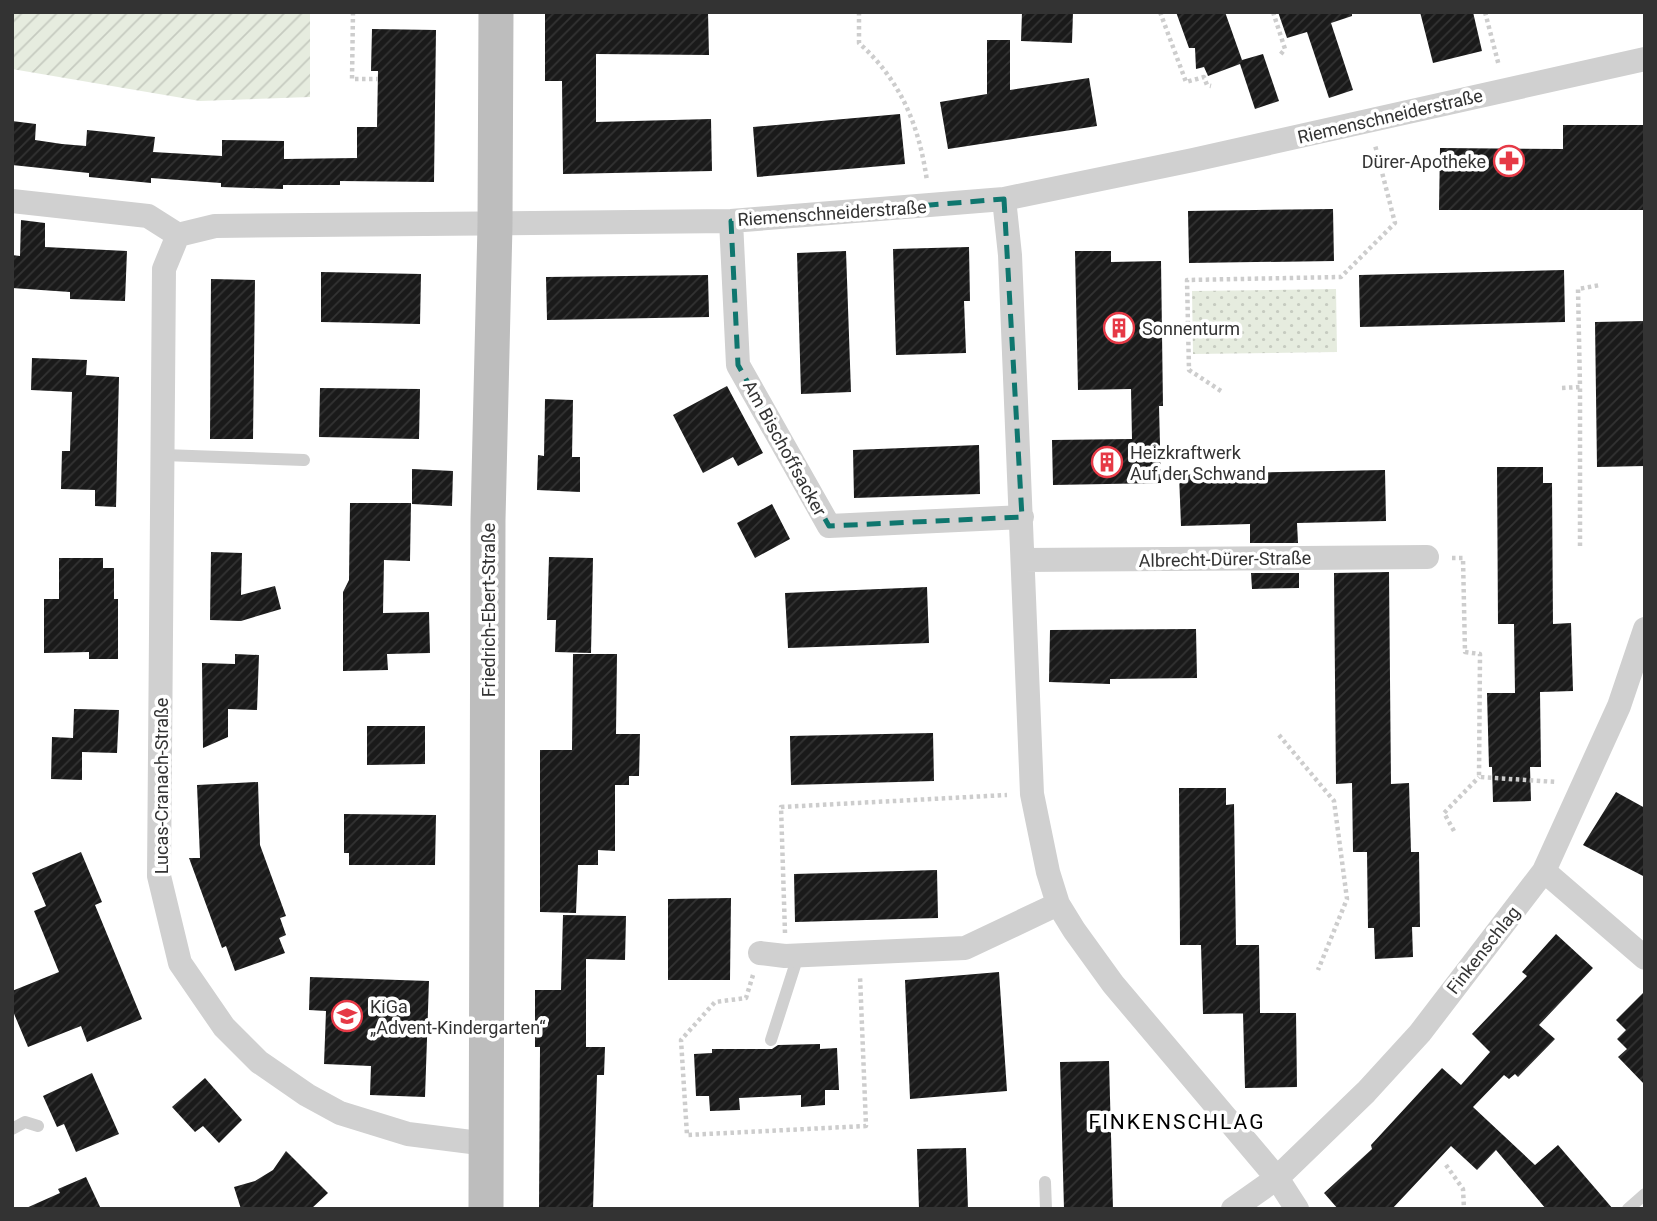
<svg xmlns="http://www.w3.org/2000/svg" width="1657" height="1221" font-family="Roboto,sans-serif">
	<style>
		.grass { fill: url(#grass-dots) }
		.garden { fill: url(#garden-furrows) }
		.building { fill: url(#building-hatch) }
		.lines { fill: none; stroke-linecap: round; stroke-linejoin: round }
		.path { stroke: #cdcdcd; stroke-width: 4.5; stroke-dasharray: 3.5 3.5; stroke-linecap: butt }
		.lane { stroke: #d0d0d0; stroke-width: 12 }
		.street { stroke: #d0d0d0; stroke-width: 24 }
		.secondary { stroke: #bdbdbd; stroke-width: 35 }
		.marked { fill: none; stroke: #0f766e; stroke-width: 5; stroke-dasharray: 14 9; stroke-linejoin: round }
		.labels { text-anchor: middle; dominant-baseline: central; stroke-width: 7; stroke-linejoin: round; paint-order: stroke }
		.street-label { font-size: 18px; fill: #333; stroke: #fff }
		.poi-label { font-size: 18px; fill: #333; stroke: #fff; text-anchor: start }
		.quarter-label { font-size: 21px; letter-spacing: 2px; fill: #000; stroke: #fff }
	</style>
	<defs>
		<pattern id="grass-dots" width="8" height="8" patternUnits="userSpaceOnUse" patternTransform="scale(1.75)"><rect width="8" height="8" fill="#e6ecdf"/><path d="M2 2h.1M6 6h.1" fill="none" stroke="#c6cbc0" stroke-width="1.8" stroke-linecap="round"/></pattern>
		<pattern id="garden-furrows" width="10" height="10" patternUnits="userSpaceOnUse" patternTransform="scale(1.75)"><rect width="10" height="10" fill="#e6ecdf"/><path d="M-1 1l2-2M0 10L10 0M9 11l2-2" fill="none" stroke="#c6cbc0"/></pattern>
		<pattern id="building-hatch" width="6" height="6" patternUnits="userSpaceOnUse" patternTransform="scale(1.75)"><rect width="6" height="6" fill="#1a1a1a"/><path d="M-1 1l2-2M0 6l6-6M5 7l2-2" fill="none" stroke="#333"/></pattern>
	</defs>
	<rect width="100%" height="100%" fill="#fff"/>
	<path class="grass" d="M1336 289 1337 352 1193 354 1192 291Z"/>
	<path class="garden" d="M12 12H310V97L200 101 12 69Z"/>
	<path class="building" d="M545 12H708L709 55 596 54V122L711 119 712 171 563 174 562 81H545Z
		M1022 12H1073L1072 43 1021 41Z
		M1176 12H1225L1242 60 1263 54 1279 101 1255 109 1240 64 1208 76 1204 67 1196 69 1195 48H1189Z
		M1278 12H1352V16L1331 23 1353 90 1329 98 1307 32 1287 38Z
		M1420 12H1473L1482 51 1433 63Z
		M372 29 436 30 434 182 340 181V185H283V189L221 187V183L151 178V183L89 177V173L12 165V121L36 124 35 140 62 144 86 146 87 130 155 137 153 152 222 156V140L284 141V159L357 158V127H377L378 71H371Z
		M987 40H1010V90L1089 78 1097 126 948 149 940 102 987 94Z
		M900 114 905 164 757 177 753 127Z
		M1563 125H1645V210H1439L1440 148 1563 149Z
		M1333 209 1334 261 1189 263 1188 211Z
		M21 220 45 223V247L127 251 125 301 70 299V292L12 288V255L20 256Z
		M969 247 970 301H964L966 353 896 355 893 249Z
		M846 251 851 392 801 394 797 253Z
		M1075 251H1111V262L1161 261 1163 406H1159L1161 483 1053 485 1052 440 1132 439 1131 389 1078 390Z
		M1564 270 1565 322 1360 327 1359 275Z
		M321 272 421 274 420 324 321 322Z
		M708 275 709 317 547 320 546 277Z
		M211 279 255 280 253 439H210Z
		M1645 321V466L1597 467 1595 322Z
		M32 358 87 360 86 375 119 377 116 507 95 506V490L61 489 62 451H70L72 392 31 390Z
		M727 386 763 453 738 466 733 457 703 473 673 415Z
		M320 388 420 389 419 439 319 437Z
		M545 399 573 400 572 457H580V492L537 490 538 455 544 456Z
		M979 445 980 494 854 498 853 450Z
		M1497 467H1543V483H1552L1553 624 1571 623 1573 691 1540 692 1541 767H1530L1531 801 1493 802 1492 767H1489L1487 693H1515L1514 624H1498Z
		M412 469 453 471 452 506 412 504Z
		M1385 470 1386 521 1297 523 1298 543H1250V524L1181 526 1179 474Z
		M350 503H411L410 561 384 560 383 613 429 612 430 653 387 654 388 670 343 671V592L349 580Z
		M772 504 790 539 755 558 737 523Z
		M211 552 242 553 241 595 275 586 281 609 241 621 210 620Z
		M549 557 593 558 591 653 555 652 556 620H547Z
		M59 558H103V568H114V599H118V659H89V652L44 653V599H59Z
		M1389 572 1391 784 1409 783 1411 852H1419L1420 927H1412L1413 957 1375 959 1374 928H1368L1367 852H1353L1352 783 1336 784 1334 573Z
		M1251 573H1299V588L1252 589Z
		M927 587 929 643 788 648 785 593Z
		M1196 629 1197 678 1110 679V684L1049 682 1050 630Z
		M235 654 259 655 257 710 228 709V737L203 748 202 663 235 664Z
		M573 654H617L616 734H640L639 776H629V785H615V851L598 850V865H578L576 913 540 912V750H572Z
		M74 709 119 710 117 753 82 752V780L51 779 52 737 73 738Z
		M367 726H425V764L367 765Z
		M933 733 934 781 791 785 790 736Z
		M258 782 260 845 286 916 280 918 286 935 279 938 285 953 235 971 226 946 222 948 189 858H200L197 785Z
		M1179 788H1226V805L1234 804 1236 945H1259L1260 1013 1203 1014 1201 945H1180Z
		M1616 792 1645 808V877L1583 845Z
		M344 814 436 815 435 865H349V853H344Z
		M81 852 102 902 95 905 142 1019 87 1042 81 1026 28 1047 12 1009V991L59 972 34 911 46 906 32 873Z
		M937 870 938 918 795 922 794 874Z
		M731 898 730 980H668V899Z
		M563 915 626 916 625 960 586 959V1047H605L604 1075H597L593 1209H539L540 1047H535V990H561Z
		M1556 934 1593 968 1539 1025 1555 1039 1518 1077 1515 1074 1509 1079 1504 1075 1473 1107 1535 1165 1558 1145 1613 1209H1546L1496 1150 1477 1170 1451 1146 1392 1209H1338L1324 1193 1372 1149 1371 1145 1442 1068 1461 1085 1490 1052 1472 1034 1527 976 1522 972Z
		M999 972 1007 1091 910 1099 905 980Z
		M310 977 429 981 425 1097 370 1095 371 1066 324 1064 326 1011 309 1010Z
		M1645 991V1085L1618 1057 1627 1049 1617 1039 1626 1030 1616 1020Z
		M1243 1013H1296L1297 1087 1245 1088Z
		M820 1044V1049L837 1048 839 1090H825V1105L801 1107V1095L739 1098 740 1110 710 1111 709 1096H696L694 1054 712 1053V1049H772L778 1045Z
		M1109 1061 1113 1209H1064L1060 1062Z
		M92 1073 119 1134 76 1152 64 1124 57 1127 43 1096Z
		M205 1078 242 1120 219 1143 203 1126 195 1132 172 1107Z
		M966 1148 968 1209H919L917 1149Z
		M286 1151 328 1193 311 1209H241L234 1187 255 1181 273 1170Z
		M86 1177 101 1209H24L60 1193 58 1189Z"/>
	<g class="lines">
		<path class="path" d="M353 12 352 79H378
			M859 12V43C901 81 919 125 927 181
			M1160 12 1186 82 1204 77 1207 85 1211 86
			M1273 12 1285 49 1280 55
			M1485 12 1499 66
			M1562 388 1580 387 1578 289 1600 285
			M1221 391 1189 370 1187 280 1341 277 1395 223 1375 145
			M1580 546V387
			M1452 558H1463L1465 652 1480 654 1479 777 1557 782
			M1279 735 1334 801 1347 899 1318 970
			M1454 831 1444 813 1479 777
			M785 933 781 807 1007 795
			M753 975 746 998 715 1002 681 1040 687 1135 866 1126 860 976
			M1446 1165 1463 1189 1464 1209"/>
		<path class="lane" d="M163 455 304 460
			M771 1040 798 956
			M12 1129 25 1122 38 1126
			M1045 1182 1046 1209
			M1628 1209 1645 1194"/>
		<path class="street" d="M1004 199 1010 255 1032 794 1048 872 1058 904 1074 930 1113 984 1277 1178 1297 1209
			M12 201 148 216 178 235 215 226 731 221 1004 199 1193 160 1645 59
			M731 221 738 365 829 526 1022 517
			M178 235 164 269 159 876 180 963 224 1027 259 1062 307 1095 340 1113 408 1134 487 1144
			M1023 560 1427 557
			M1544 871 1645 958
			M760 953 785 956 965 948 1058 904
			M1233 1209 1277 1178 1366 1092 1420 1033 1544 871 1619 706 1645 629"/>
		<path class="secondary" d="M486 1209 488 520 495 225 496 12"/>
	</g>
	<path class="marked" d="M1004 199 1022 517 829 526 738 365 731 221Z"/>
	<defs>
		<g id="pharmacy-ring" transform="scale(1.575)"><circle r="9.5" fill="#fff" stroke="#e63946" stroke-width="1.5"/><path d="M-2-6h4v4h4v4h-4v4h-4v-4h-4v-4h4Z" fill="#e63946"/></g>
		<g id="building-ring" transform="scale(1.575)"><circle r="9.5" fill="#fff" stroke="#e63946" stroke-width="1.5"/><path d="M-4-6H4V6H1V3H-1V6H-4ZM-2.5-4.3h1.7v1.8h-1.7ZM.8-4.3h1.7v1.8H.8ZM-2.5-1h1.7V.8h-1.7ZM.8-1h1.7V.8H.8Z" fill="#e63946"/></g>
		<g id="school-ring" transform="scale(1.575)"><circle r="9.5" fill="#fff" stroke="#e63946" stroke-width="1.5"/><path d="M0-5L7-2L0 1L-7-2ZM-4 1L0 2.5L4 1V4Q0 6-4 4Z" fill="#e63946"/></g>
	</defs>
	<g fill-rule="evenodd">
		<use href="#pharmacy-ring" x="1509" y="161"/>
		<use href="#building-ring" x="1119" y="328"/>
		<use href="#building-ring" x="1107" y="462"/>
		<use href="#school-ring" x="347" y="1016"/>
	</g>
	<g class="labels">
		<g class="street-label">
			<text transform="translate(1390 116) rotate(-13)">Riemenschneiderstraße</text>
			<text transform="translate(832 213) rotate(-4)">Riemenschneiderstraße</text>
			<text transform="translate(785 448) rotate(61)">Am Bischoffsacker</text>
			<text transform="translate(1225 559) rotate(-1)">Albrecht-Dürer-Straße</text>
			<text transform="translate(488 610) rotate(-90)">Friedrich-Ebert-Straße</text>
			<text transform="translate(161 786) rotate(-90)">Lucas-Cranach-Straße</text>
			<text transform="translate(1483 950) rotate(-52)">Finkenschlag</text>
		</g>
		<g class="poi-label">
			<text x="1486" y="161" text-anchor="end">Dürer-Apotheke</text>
			<text x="1142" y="328">Sonnenturm</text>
			<text x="1130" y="452">Heizkraftwerk<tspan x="1130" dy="21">Auf der Schwand</tspan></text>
			<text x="370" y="1006">KiGa<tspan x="370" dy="21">„Advent-Kindergarten“</tspan></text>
		</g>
		<g class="quarter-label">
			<text x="1177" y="1122">FINKENSCHLAG</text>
		</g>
	</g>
	<rect width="1657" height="1221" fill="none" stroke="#333333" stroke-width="28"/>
</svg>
